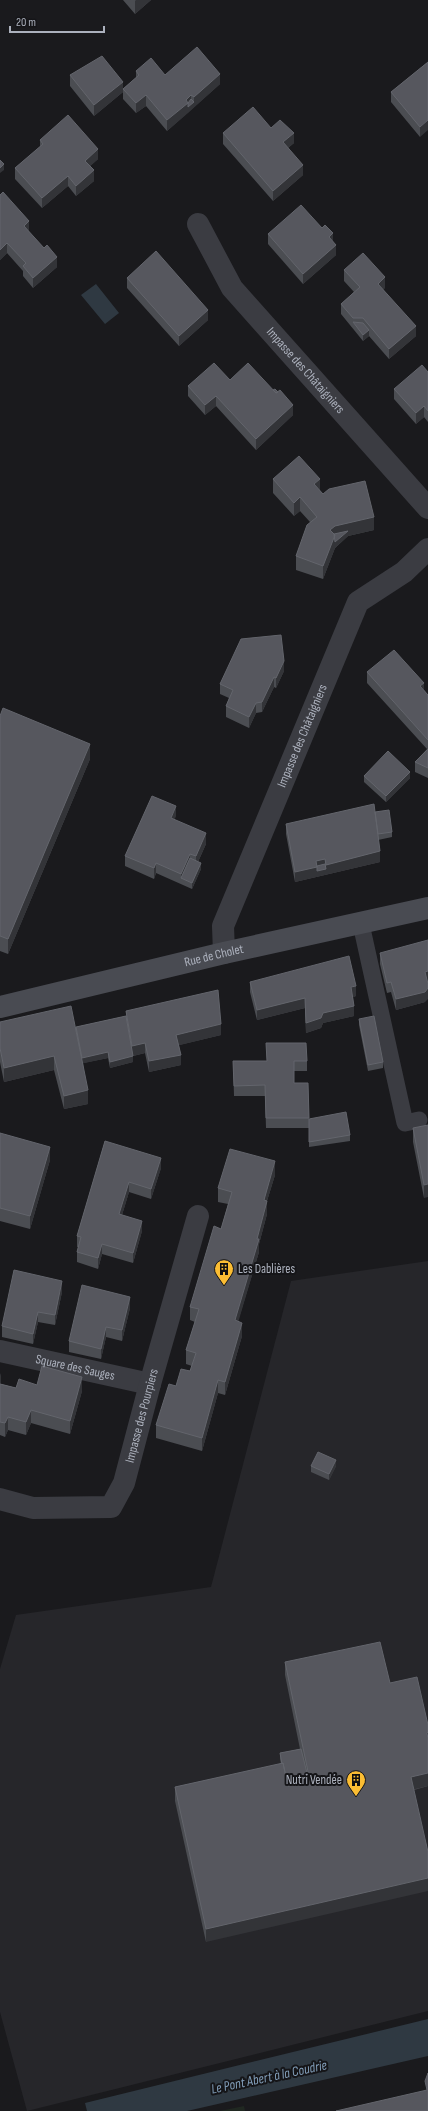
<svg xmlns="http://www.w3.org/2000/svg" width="428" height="2111" font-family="'Sofia Sans Condensed',sans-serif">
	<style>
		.built { fill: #26262a }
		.green { fill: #202821 }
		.water { fill: #2f3942 }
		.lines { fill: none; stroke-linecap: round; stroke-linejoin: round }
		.service { stroke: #3b3c42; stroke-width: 17 }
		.minor { stroke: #3b3c42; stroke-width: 22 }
		.secondary { stroke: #494b52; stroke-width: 22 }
		.wall { fill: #4b4d52 }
		.shaded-wall { fill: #333438 }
		.building { fill: #56575e; stroke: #63656c }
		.labels { text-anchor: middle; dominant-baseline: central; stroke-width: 4; stroke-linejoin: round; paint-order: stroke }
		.street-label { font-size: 13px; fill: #acb1bd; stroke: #151518 }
		.poi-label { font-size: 13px; fill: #acb1bd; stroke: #151518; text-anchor: start }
		.water-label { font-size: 14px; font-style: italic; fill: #829eb9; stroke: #151518 }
	</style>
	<rect width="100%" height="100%" fill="#1a1a1d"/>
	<path class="built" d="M428 1261V2011L27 2111 0 2012V1669L16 1615 211 1587 291 1281Z"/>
	<path class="green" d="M244 2106 245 2111H220Z"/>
	<path class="water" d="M96 284 119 313 105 324 81 295Z
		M428 2019V2056L187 2111H87L85 2103Z"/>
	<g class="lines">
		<path class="service" d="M361 924 405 1123 419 1120"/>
		<g class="minor">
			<path id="s1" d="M198 224 232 288 428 508"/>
			<path id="s2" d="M224 953 223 926 358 602 404 572 428 549"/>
			<path id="s3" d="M0 1351 150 1384"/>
			<path id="s4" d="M0 1499 33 1508 111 1507 124 1483 150 1384 198 1216"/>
		</g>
		<path class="secondary" id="s5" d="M0 1007 224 953 428 908"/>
	</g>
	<path class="wall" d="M123 0H151L135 14Z
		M428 62 420 137 391 102V92Z
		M136 71 165 75 220 84 167 131 146 106 136 113 123 99V89L136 78Z
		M70 75 123 92 94 116 70 86Z
		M271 128 294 143 288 148 303 175 273 201 223 144V133Z
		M40 140 98 159 90 166 94 181 76 196 68 186 42 208 15 179V168L40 147Z
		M0 195 57 267 33 288 23 276V271L7 253 0 260Z
		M268 234 333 241 336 255 303 284 268 244Z
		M344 270 385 288 383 289 416 336 389 359 369 336 363 341 341 314V304L354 292 344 281Z
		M127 278 208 320 179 346 127 288Z
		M428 372V422L424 417 416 424 394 399V389Z
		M230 380 293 415 256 450 216 406 205 415 188 396V386Z
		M273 479 320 491 323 494 374 530 348 536 335 548 323 579 296 570V556L310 522 300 511 294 516 273 493Z
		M284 671 276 688 274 687 262 712 256 713 249 728 226 717V706L229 698 220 694V684Z
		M367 672 424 690 428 695V778L415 772V762L427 749 367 683Z
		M0 716 90 759 8 954 0 951Z
		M364 776 410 778 386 802 364 782Z
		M375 812 392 832V837L378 840 380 862 295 882 286 834V824Z
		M176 816 174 819 206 844 198 862 201 869 192 889 156 873 154 879 125 866V856Z
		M380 953 427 982 425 1002 396 1010 391 992 387 993 380 964Z
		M250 982 356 996 353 997 354 1016 323 1023 321 1028 306 1033 305 1008 257 1020 250 992Z
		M126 1011 221 1035 179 1045 181 1065 149 1072 145 1053 133 1056V1062L110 1068 108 1058 83 1063 88 1104 64 1109 54 1070 4 1082 0 1062V1022L76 1027 126 1016Z
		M359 1019 383 1062V1068L368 1071 359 1025Z
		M266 1043 307 1061V1071H294V1083H308L309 1119 350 1135V1141L309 1147V1124V1128H266L265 1096H234L233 1061H267Z
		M428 1125 424 1198 413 1142V1128Z
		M0 1133 50 1160 30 1229 0 1221Z
		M105 1141 161 1168 151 1199 129 1192 122 1215 142 1231 133 1263 102 1254 98 1269 77 1262V1252L78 1247H77V1236Z
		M275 1175 267 1201V1214L259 1244V1252L238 1321 242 1336 225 1395 218 1393 202 1451 156 1438V1425L176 1386 190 1371 192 1366 186 1364V1350L195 1322 190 1320V1307L221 1229 228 1204 218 1202V1188Z
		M62 1292 55 1325 38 1322 33 1344 2 1337V1326Z
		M130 1308 122 1341 106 1337 101 1359 69 1352V1341Z
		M0 1373 1 1384 16 1388 37 1385 82 1391 70 1434 31 1423 26 1435 8 1430 5 1437 0 1435Z
		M311 1466H336L329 1480 311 1472Z
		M285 1662 390 1683 428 1786 414 1790 206 1942 175 1801V1787L281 1764 280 1759V1753L300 1749 285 1675Z"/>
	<path class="shaded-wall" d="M136 0H151L135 14V1Z
		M220 74V84L188 113V107V113L167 131V120L186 100 191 95V104L194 102V97Z
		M123 82V92L94 116V105Z
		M146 95V106L136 113V103Z
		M428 120V130L420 137V127Z
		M294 133V143L283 152V142Z
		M98 149V159L85 171V161Z
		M4 164V170L0 173V168Z
		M303 165V175L273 201V191Z
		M94 170V181L76 196V186Z
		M68 176V186L42 208V198Z
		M29 221V231L24 226Z
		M333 233V243L329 237Z
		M7 243V253L0 260V250Z
		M336 245V255L303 284V274Z
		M57 257V267L33 288V278Z
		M385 277V288L378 294V284Z
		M208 310V320L179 346V336Z
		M416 326V336L389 359V349Z
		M369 330V336L363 341V335Z
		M216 396V406L205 415V405Z
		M293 405V415L256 450V439Z
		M424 406V417L416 424V413Z
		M320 479V492L314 484Z
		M300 497V511L294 516V503Z
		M374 517V530L348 536 335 548 323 579V566L330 530 335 526Z
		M284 661V671L276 688V678Z
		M274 677V687L262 712V702Z
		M424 683V693L420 686Z
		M256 703V713L249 728V717Z
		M90 744V759L8 954V939Z
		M410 772V778L386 802V796Z
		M176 806V816L171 828V818Z
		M206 833V844L196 866V856Z
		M380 851V862L295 882V872L316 861 325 859V869H326V865Z
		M190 854V864L181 878V874Z
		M156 863V873L154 879V868Z
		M201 863V869L192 889V883Z
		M428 971V982H425V972Z
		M356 986V996L351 998V987Z
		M428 988V999L425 1002 396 1010V999Z
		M305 998V1008L257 1020V1010Z
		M354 1006V1016L323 1023 321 1028 306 1033V1023L323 1013Z
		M221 1024V1035L176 1046V1035Z
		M145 1043V1053L133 1056V1062L110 1068V1062L132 1056V1046Z
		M108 1052V1058L80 1064V1058Z
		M181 1055V1065L149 1072V1061Z
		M54 1056V1070L4 1082V1068Z
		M88 1090V1104L64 1109V1096Z
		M50 1147V1160L30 1229V1216Z
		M161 1158V1168L151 1199V1189Z
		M275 1161V1175L267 1201V1214L259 1244V1252L235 1333V1320L257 1239 264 1200Z
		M129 1182V1192L119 1225V1214Z
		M428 1184V1197L424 1198V1185Z
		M142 1221V1231L133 1263V1253Z
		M102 1244V1254L98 1269V1258Z
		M62 1281V1292L55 1325V1315Z
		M130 1297V1308L122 1341V1330Z
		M38 1312V1322L33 1344V1334Z
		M242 1323V1336L225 1395V1382Z
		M106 1327V1337L101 1359V1349Z
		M1 1373V1387L0 1389V1376Z
		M82 1377V1391L70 1434V1421Z
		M218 1380V1393L202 1451V1438Z
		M31 1410V1423L26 1435V1422Z
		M8 1417V1430L5 1437V1423Z
		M336 1460V1466L329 1480V1474Z
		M428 1773V1786L411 1790V1777Z
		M428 1878V1891L206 1942V1929Z"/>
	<path class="building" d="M197 47 220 74 194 97 191 95 186 100 188 103 167 120 146 95 136 103 123 89 139 75 136 71 151 58 165 75Z
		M102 56 123 82 94 105 70 75Z
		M428 62V120L420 127 391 92Z
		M191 99 194 102 188 107V103Z
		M253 107 271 128 280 120 294 133 283 142 303 165 273 191 223 133Z
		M68 115 98 149 85 161 94 170 76 186 68 176 42 198 15 168 43 144 40 140Z
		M0 160 4 164 0 168Z
		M3 192 29 221 24 226 44 248 47 245 57 257 33 278 23 266 26 263 7 243 0 250V195Z
		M301 205 322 228 325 225 333 233 329 237 336 245 303 274 268 234Z
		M156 251 208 310 179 336 127 278Z
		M363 253 385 277 378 284 416 326 389 349 363 318H353L341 304 360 287 344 270Z
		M353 322 363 323 369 330 363 335Z
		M214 363 230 380 248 363 276 393 280 390 293 405 256 439 216 396 205 405 188 386Z
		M422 365 428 372V411L424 406 416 413 394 389Z
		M275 389 278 392 276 393 273 390Z
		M299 456 320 479 314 484 323 494 329 489 365 481 374 517 335 526 330 530 335 535 323 566 296 556 307 525 317 517 300 497 294 503 273 479Z
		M348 531 335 542 334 534Z
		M281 635 284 661 276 678 274 677 262 702 256 703 249 717 226 706 233 690 220 684 241 639Z
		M394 650 424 683 420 686 428 695V740L367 672Z
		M3 708 90 744 8 939 0 936V716Z
		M428 749V768L415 762Z
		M388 751 410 772 386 796 364 776Z
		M152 796 176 806 171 818 206 833 196 856 190 854 181 874 156 863 154 868 125 856Z
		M374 804 380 851 326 865 325 859 316 861 317 867 295 872 286 824Z
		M389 810 392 832 378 834 375 812Z
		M190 858 201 863 192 883 181 878Z
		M325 864 326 869 317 871V866Z
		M428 940V971L425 972 428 984V988L425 992 396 999 391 982 387 983 380 953Z
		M349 956 356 986 351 987 354 1006 323 1013 321 1018 306 1023 305 998 257 1010 250 982Z
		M218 990 221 1024 176 1035 181 1055 149 1061 145 1043 132 1046 126 1011Z
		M71 1006 88 1090 64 1096 54 1056 4 1068 0 1048V1022Z
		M126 1016 133 1056 110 1062 108 1052 82 1058 76 1027Z
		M374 1016 383 1062 368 1065 359 1019Z
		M266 1043H306L307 1061H294V1083H308L309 1118H266L265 1085 234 1086 233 1061H267Z
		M346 1112 350 1135 309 1142V1119Z
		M428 1125V1184L424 1185 413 1128Z
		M0 1133 50 1147 30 1216 0 1208Z
		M105 1141 161 1158 151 1189 129 1182 119 1214 142 1221 133 1253 102 1244 98 1258 77 1252 81 1237 77 1236Z
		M230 1149 275 1161 264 1200 267 1201 257 1239H259L235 1320 242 1323 225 1382 218 1380 202 1438 156 1425 169 1384 176 1386 181 1369 190 1371 196 1353 186 1350 199 1309 190 1307 214 1226 221 1229 232 1192 218 1188Z
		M14 1270 62 1281 55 1315 38 1312 33 1334 2 1326Z
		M82 1285 130 1297 122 1330 106 1327 101 1349 69 1341Z
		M42 1366 82 1377 70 1421 31 1410 26 1422 8 1417 5 1423 0 1422V1384L16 1388 19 1379 37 1385Z
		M318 1452 336 1460 329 1474 311 1466Z
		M380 1642 390 1683 417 1677 428 1725V1732L427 1733 428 1739V1773L411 1777 428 1852V1878L206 1929 175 1787 283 1763 288 1786 310 1781 285 1662Z
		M301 1749 309 1781 288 1786 283 1763 282 1764 280 1753Z
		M428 2073V2111H336L427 2090 425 2081Z"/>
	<defs>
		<g id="building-pin" transform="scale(1)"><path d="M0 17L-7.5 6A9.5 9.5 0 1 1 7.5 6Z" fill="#fbbd33" stroke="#151518"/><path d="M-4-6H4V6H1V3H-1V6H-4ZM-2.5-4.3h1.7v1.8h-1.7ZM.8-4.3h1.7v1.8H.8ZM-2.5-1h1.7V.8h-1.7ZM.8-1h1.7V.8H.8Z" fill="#111"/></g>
	</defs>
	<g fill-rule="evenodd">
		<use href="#building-pin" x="224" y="1269"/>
		<use href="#building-pin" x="356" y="1780"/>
	</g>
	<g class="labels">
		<g class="street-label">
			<text stroke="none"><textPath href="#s1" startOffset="183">Impasse des Châtaigniers</textPath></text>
			<text stroke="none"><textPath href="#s2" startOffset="233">Impasse des Châtaigniers</textPath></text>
			<text stroke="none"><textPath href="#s5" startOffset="220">Rue de Cholet</textPath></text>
			<text stroke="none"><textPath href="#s3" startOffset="77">Square des Sauges</textPath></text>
			<text stroke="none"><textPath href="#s4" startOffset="209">Impasse des Pourpiers</textPath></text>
		</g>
		<g class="poi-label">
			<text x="238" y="1269">Les Dablières</text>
			<text x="342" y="1780" text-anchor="end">Nutri Vendée</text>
		</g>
		<g class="water-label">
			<text transform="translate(269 2077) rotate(-12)">Le Pont Abert à la Coudrie</text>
		</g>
	</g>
	<path d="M10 26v6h94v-6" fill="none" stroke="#acb1bd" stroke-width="2"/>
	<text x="16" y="26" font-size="12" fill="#acb1bd" stroke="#151518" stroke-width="3" paint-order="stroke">20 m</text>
</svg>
